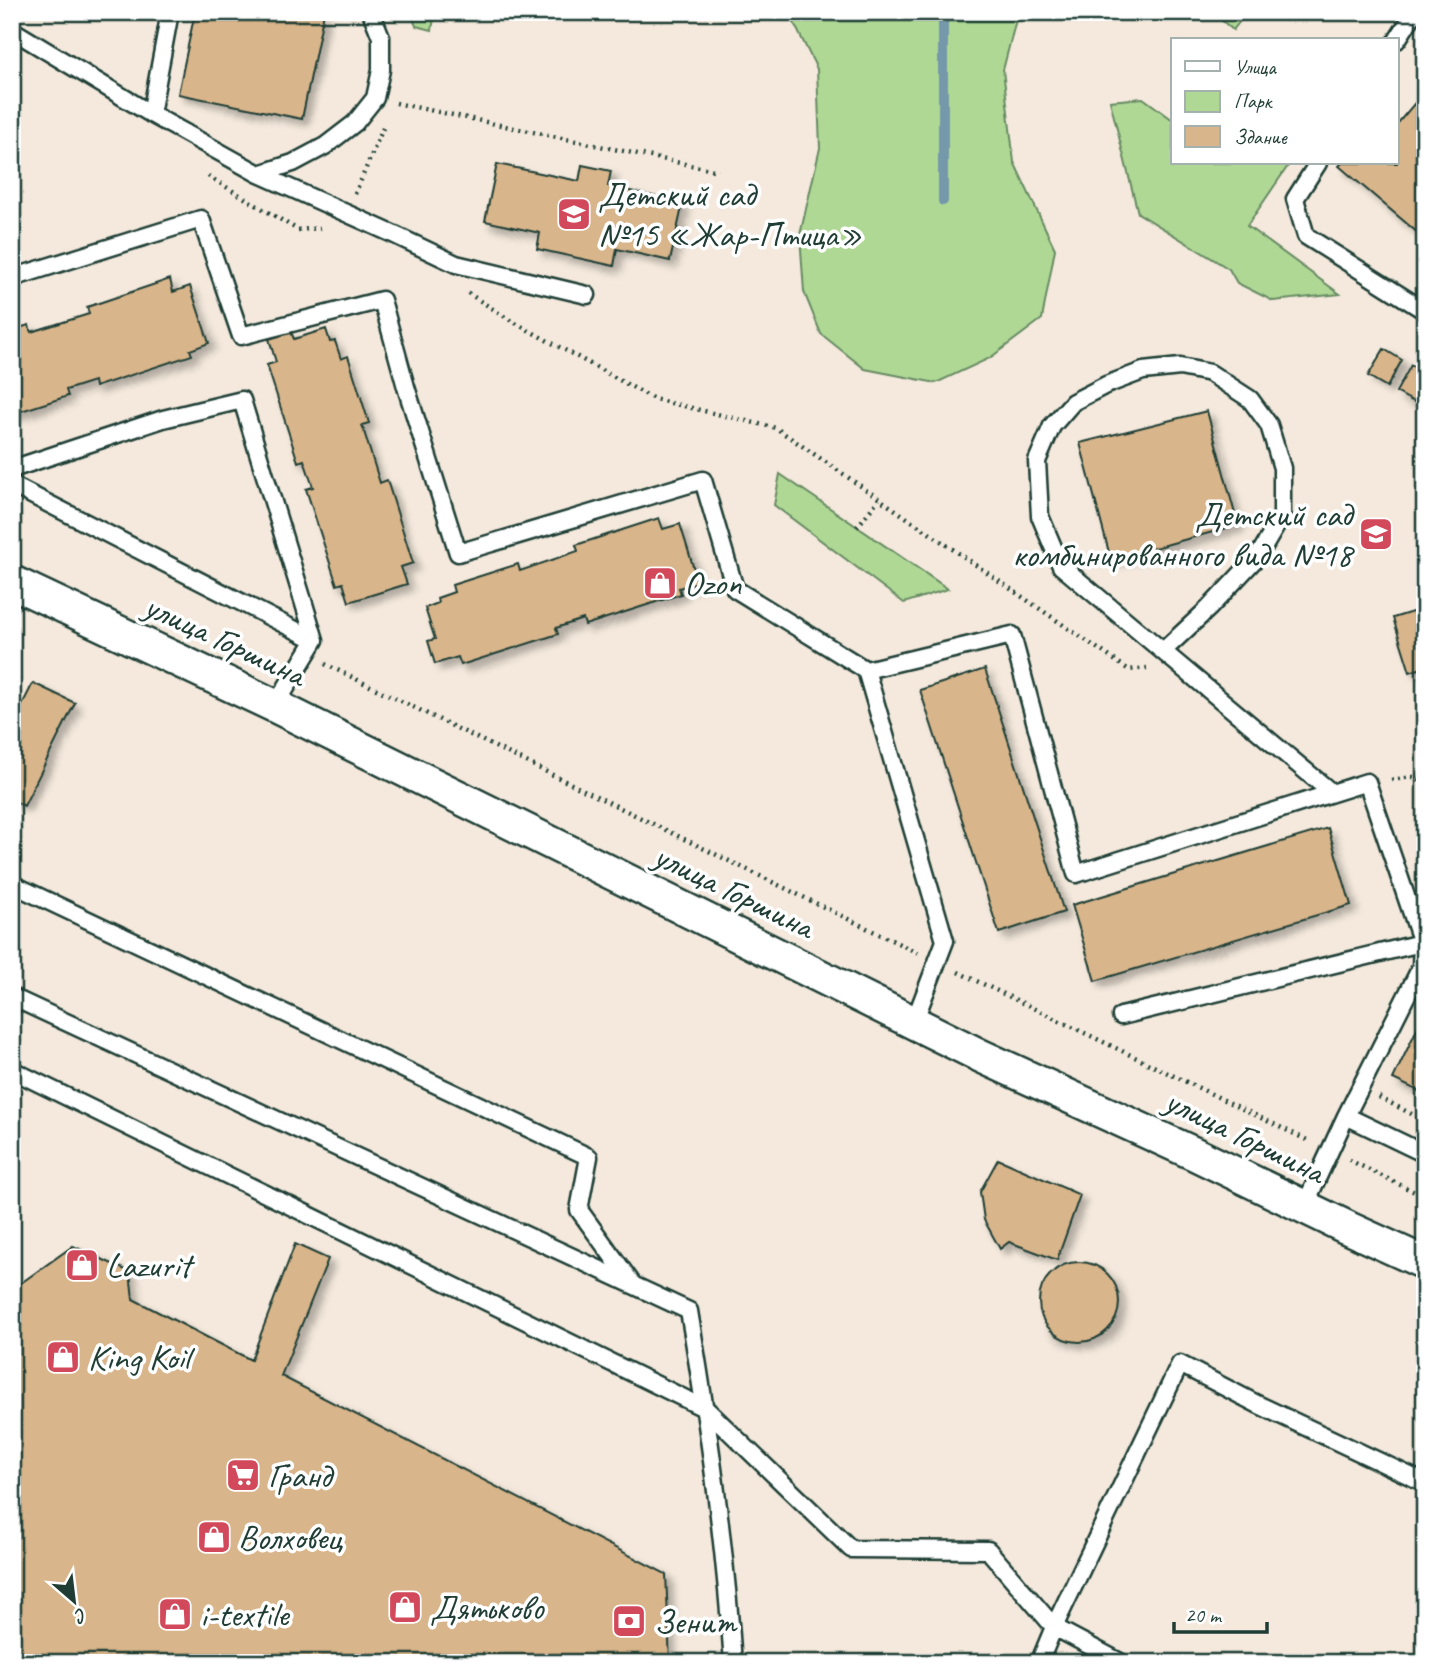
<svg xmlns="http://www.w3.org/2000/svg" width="1437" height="1675" font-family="Caveat,sans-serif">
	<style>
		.green { fill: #afd895; stroke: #678a64; stroke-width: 2 }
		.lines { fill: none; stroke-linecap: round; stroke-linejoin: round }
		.stream { stroke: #7599aa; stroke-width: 10 }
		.building { fill: #d9b58b; stroke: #1f3d34; stroke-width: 2; filter: url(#shadow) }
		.service-casing { stroke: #1f3d34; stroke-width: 21 }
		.minor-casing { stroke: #1f3d34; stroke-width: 37 }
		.path { stroke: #1f3d34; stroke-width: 4.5; stroke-dasharray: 2 5; stroke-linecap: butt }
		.service { stroke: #fff; stroke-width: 16 }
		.minor { stroke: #fff; stroke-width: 32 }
		.labels { text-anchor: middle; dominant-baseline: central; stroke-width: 7; stroke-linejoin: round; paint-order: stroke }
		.poi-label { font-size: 35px; fill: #1f3d34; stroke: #fff; text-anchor: start }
		.street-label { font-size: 35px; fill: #1f3d34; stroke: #fff }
	</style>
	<defs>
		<filter id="shadow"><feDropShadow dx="6" dy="6" stdDeviation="3.5" flood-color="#0004"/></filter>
	</defs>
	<rect width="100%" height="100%" fill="#f4e9dc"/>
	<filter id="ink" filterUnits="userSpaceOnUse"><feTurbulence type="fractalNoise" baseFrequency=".0143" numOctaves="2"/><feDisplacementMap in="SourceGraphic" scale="14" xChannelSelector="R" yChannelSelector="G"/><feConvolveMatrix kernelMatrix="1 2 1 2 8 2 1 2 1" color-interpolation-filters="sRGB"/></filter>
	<g filter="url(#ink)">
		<path class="green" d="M410 12H435L432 30 416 26Z
			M780 12H1018L1003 70 1014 162 1055 249 1042 319 990 358 936 383 865 369 821 334 804 292 800 235 820 148 817 69 794 23Z
			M1212 12H1247L1233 30Z
			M1143 98 1173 120V163H1290L1247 226 1340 294 1273 301 1237 283 1229 269 1138 213 1110 101Z
			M780 474 948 589 904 603 774 505Z"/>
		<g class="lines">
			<path class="stream" d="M943 12V201"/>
		</g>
		<path class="building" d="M195 12H324L302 119 178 94Z
			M1425 91V239L1339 166 1342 163H1397V124Z
			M497 164 579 181 582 165 611 171 608 186 683 203 670 261 617 249 614 266 537 249 540 233 485 221Z
			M170 279 173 292 190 286 209 343 190 350 192 355 95 387 94 381 66 390 68 396 12 414V330L29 325 31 332 89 314 87 307Z
			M326 329 330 342 335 341 341 359 348 356 369 423 362 425 380 483 387 480 413 563 401 567 407 584 349 602 343 583 337 585 306 489 313 487 304 460 298 462 267 365 276 362 269 339 291 332 294 339Z
			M1384 349 1402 360 1387 387 1368 376Z
			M1411 365 1425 373V385L1414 402 1396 392Z
			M1207 411 1238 525 1111 560 1080 443Z
			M659 518 663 529 680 524 698 582 679 588 681 594 585 625 583 619 556 628 558 634 461 665 458 657 435 664 428 641 435 639 425 608 438 603 437 598 454 592 452 585 518 564 520 571 578 551 576 545Z
			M1425 608V667L1410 672 1393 618Z
			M985 669 1064 912 999 933 920 690Z
			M33 683 75 703 24 806 12 800V725Z
			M1328 828 1351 905 1095 981 1072 905Z
			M1425 1012V1094L1393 1079Z
			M998 1159 1080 1195 1057 1260 1009 1242 1000 1249 984 1220 980 1192Z
			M295 1244 328 1259 281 1376 666 1574 670 1663H12V1286L14 1288 73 1246 130 1272 133 1299 251 1360Z
			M1039 1302a40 40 0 1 1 80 0a40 40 0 1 1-80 0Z"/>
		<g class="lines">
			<g class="service-casing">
				<path id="service" d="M12 30 151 114 259 174 395 235 456 264 587 295
					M1397 40 1415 12
					M151 114 170 12
					M1318 163 1295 199 1306 236 1425 311
					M259 174 293 163 325 146 355 123 375 98 381 70V37L371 12
					M12 278 201 219 241 336 382 300 406 387 458 553 703 480 735 589 866 670 1012 635 1076 874 1367 782 1422 943 1421 967 1346 1116 1304 1207
					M12 469 163 419 242 400 315 640 275 706
					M12 485 315 640
					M1163 651 1209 608 1259 555 1282 516V468L1269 425 1250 399 1210 373 1180 367 1143 371 1106 385 1073 402 1052 426 1037 461 1040 516 1061 566 1332 793
					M866 670 945 941 914 1022
					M12 884 589 1157 579 1210 631 1282
					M12 997 689 1311C709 1428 725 1545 733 1663
					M1121 1016 1425 942
					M12 1070 706 1409 851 1549 988 1550 1054 1627 1039 1663
					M1346 1116 1425 1154
					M1122 1663 1054 1627 1180 1364 1257 1404 1425 1483"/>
			</g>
			<g class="minor-casing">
				<path id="minor" d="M12 582 275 706 981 1056 1195 1154 1348 1228 1425 1263"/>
			</g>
			<path class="path" d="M396 103 718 171
				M208 176 298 230 320 228
				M355 194 383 128
				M468 293 510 320 654 399 776 428 1129 670 1147 668
				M857 527 879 499
				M325 664 918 953
				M1391 780 1413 777 1425 781
				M958 972 1309 1141
				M1379 1097 1425 1121
				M1349 1160 1425 1197"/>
			<use href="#service" class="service"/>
			<use href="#minor" class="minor"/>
		</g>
	</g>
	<defs>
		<g id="school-square" transform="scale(1.75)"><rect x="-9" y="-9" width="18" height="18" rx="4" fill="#d1495b" stroke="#fff"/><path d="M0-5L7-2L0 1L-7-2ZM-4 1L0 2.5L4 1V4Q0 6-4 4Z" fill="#fff"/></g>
		<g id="shop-square" transform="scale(1.75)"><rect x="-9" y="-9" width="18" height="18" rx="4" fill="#d1495b" stroke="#fff"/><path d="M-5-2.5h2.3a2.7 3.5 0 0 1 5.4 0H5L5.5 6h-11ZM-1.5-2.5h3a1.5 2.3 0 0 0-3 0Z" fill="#fff"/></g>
		<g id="supermarket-square" transform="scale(1.75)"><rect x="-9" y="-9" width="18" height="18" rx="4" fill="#d1495b" stroke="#fff"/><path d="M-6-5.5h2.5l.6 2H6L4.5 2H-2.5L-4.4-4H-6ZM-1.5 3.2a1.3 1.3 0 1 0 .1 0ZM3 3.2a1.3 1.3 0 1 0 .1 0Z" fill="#fff"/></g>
		<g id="bank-square" transform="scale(1.75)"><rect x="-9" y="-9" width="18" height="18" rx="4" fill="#d1495b" stroke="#fff"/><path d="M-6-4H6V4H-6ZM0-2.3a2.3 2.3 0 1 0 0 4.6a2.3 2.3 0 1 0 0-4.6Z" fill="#fff"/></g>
	</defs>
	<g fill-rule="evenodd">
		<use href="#school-square" x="574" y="214"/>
		<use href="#school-square" x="1376" y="534"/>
		<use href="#shop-square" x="660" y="583"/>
		<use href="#shop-square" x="82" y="1265"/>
		<use href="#shop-square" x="63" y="1357"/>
		<use href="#supermarket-square" x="243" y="1475"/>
		<use href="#shop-square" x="214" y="1537"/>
		<use href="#shop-square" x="405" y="1607"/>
		<use href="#shop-square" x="175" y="1614"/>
		<use href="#bank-square" x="629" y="1621"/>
	</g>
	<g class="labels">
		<g class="poi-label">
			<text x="598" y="194">Детский сад<tspan x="598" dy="40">№15 «Жар-Птица»</tspan></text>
			<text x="1352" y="514" text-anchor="end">Детский сад<tspan x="1352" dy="40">комбинированного вида №18</tspan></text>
			<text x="684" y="583">Ozon</text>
			<text x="106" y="1265">Lazurit</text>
			<text x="88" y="1357">King Koil</text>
			<text x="268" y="1475">Гранд</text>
			<text x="238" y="1537">Волховец</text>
			<text x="430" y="1607">Дятьково</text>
			<text x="200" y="1614">i-textile</text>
			<text x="654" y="1621">Зенит</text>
		</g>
		<g class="street-label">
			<text transform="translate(225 640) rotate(25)">улица Горшина</text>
			<text transform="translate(734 891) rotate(26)">улица Горшина</text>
			<text transform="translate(1245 1136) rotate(26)">улица Горшина</text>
		</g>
	</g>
	<rect width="1437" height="1675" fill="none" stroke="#fff" stroke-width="42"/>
	<rect x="21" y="21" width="1395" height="1633" fill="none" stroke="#1f3d34" stroke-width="2.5" filter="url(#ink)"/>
	<rect x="1171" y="38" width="228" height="126" fill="#ffffff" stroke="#a5b1ae" stroke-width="2"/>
	<rect x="1185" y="61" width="35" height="10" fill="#ffffff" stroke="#a5b1ae" stroke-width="2"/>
	<text x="1234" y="74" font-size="21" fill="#1f3d34">Улица</text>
	<rect x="1185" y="91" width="35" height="21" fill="#afd895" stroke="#a5b1ae" stroke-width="2"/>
	<text x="1234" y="108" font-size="21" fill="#1f3d34">Парк</text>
	<rect x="1185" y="126" width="35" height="21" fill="#d9b58b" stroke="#a5b1ae" stroke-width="2"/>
	<text x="1234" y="144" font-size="21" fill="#1f3d34">Здание</text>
	<g transform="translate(74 1601) rotate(152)" stroke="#ffffff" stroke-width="5" paint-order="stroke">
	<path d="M0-5L12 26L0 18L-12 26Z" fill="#1f3d34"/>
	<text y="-10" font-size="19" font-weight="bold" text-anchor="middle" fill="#1f3d34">С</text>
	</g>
	<path d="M1174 1622v10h93v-10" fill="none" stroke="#1f3d34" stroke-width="3.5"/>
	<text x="1185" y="1622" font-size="21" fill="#1f3d34" stroke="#ffffff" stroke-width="5" paint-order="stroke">20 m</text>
</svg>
